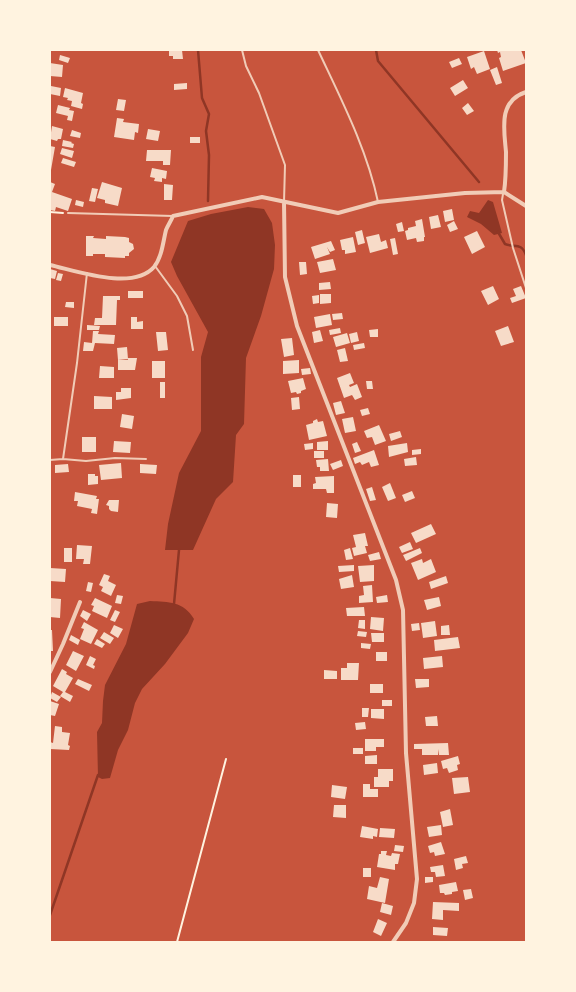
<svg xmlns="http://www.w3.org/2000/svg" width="576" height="992" font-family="'Open Sans',sans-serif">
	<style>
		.water { fill: #8f3625 }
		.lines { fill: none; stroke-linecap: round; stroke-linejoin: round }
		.stream { stroke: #8f3625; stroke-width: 2.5 }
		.building { fill: #f7dbc8 }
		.path { stroke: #fff3e0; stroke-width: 2 }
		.service { stroke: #f1ccb7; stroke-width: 2 }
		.minor { stroke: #f1ccb7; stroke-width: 4 }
	</style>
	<rect width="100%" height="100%" fill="#c8553d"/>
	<path class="water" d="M488 200 493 202 502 233 494 235 481 224 467 217 470 211 479 213Z
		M248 207 264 209 272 223 275 245 274 269 261 316 246 358 244 424 236 435 233 482 216 499 193 550H165L168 524 179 473 201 431V357L208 332 177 276 171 262 188 221 211 214Z
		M150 601C169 602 183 601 194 619L188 633 165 664 142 689 135 703 128 730 118 750 110 778 102 779 98 777 97 732 102 723 103 701 105 685 126 644 137 604Z"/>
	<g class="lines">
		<path class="stream" d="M198 50 202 98 209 114 206 131 209 155 208 201
			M376 50 378 61 479 182
			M498 232 505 244C515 248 521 242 526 255
			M174 604 179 550
			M50 915 98 775"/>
	</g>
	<path class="building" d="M169 50H182L183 59H173V56H169Z
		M497 50H521L526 63 503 71 499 58 501 57 500 52 498 53Z
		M484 51 490 69 477 74 474 67 471 69 467 57Z
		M60 55 70 58 68 63 59 60Z
		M459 58 462 64 452 68 449 62Z
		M50 63 63 65 62 77 50 76Z
		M497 67 502 83 496 85 490 70Z
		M463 80 468 88 455 96 450 88Z
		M187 83V89L174 90V84Z
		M51 86 61 88 60 96 50 94Z
		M65 88 83 93 81 103 83 104 82 109 71 106 72 101 67 100 68 98 63 97Z
		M118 99 126 100 124 111 116 110Z
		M468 103 474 111 467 115 462 108Z
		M58 105 70 108 69 110 74 111 72 121 67 120 68 116 56 113Z
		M117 118 124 119 123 122 139 124 138 133 135 132 134 140 114 137Z
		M52 126 63 129 61 139H58L57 141 50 139Z
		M148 129 160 131 158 141 146 139Z
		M72 130 81 133 80 138 70 136Z
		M190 137H200V143H190Z
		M63 140 72 142 71 143 74 144 73 148 62 146Z
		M50 146 55 147 51 170H50Z
		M62 148 74 151 72 158 60 154Z
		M147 150H171L170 165H163V161H146Z
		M63 158 76 162 74 167 61 163Z
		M152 168 167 171 166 179 162 178V182L154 181 155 178 150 177Z
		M50 182 55 184 52 192 72 199 68 211 56 207 55 211 50 210Z
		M102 182 122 188 118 206 105 203V200L97 198Z
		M164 184 173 185 172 200H164Z
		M92 188 98 189 95 202 89 201Z
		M76 200 84 202 83 207 75 205Z
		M452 209 454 220 445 222 443 211Z
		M438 215 441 227 431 229 429 217Z
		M422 219 425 237H424V241L417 242 416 238 407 240 405 231 408 230V228L416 226 415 221Z
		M454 221 458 229 450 232 447 225Z
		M402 222 404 231 398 232 396 224Z
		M362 230 365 243 358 245 355 232Z
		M477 231 485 247 472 254 464 237Z
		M379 234 381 242 386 240 388 248 370 253 366 237Z
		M86 236H94L93 238 106 239V236L125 237 129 238V242L133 244 134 249 129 253V256H125V258L105 257V254H93V256H86Z
		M353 237 356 252 345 254V250H342L340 240Z
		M395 238 398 254 393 255 390 239Z
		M331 241 335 250 330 252 327 247 330 254 315 259 311 247Z
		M333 259 336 270 320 273 317 262Z
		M299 262H306L307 274 300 275Z
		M50 269 57 271 55 279 50 278Z
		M58 273 63 274 61 281 56 280Z
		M330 282 331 289 319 290V283Z
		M493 286 499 299 488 305 481 291Z
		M521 286 526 298 512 303 510 298 516 296 513 289Z
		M128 291H143V298H128Z
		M320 294H331V303L320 304Z
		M319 295V303L313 304 312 296Z
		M103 296H120V300H117L116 325H94L95 318H102Z
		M66 302H74V308L65 307Z
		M342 313 343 319 333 320 332 314Z
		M330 314 332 325 316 328 314 317Z
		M54 317H68V326H54Z
		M131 317H137V322L143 321V329H131Z
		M87 325 100 326 99 330H87Z
		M508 326 514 342 501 346 495 331Z
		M340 328 341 333 330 335 329 330Z
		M378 329V337H370L369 330Z
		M320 330 323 341 314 343 312 332Z
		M93 331H99L98 334 115 335 114 344 95 343 93 351H83L84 342 92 343Z
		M156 332H166L168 350 158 351Z
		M357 332 359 341 351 343 349 334Z
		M347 333 350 343 336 347 333 337Z
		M292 338 294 355 284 357 281 339Z
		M364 343 365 348 354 350 353 345Z
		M127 347 128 359 118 360 117 348Z
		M345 348 348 361 340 362 337 350Z
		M128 358H137L135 370H118V360H128Z
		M299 360V373L283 374V361Z
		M152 361H165V378H152Z
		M100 366 114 367V378H99Z
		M310 368 311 374 302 375 301 369Z
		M350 373 354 383 349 385 350 387 357 384 362 397 355 400 352 395 344 398 337 378Z
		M303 378 306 389 301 391V393L297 394 296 392 291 393 288 381Z
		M366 381H372L373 389H367Z
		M160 382H165V398H160Z
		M121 388H131V398L116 400V392H121Z
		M94 396 112 397V409H94Z
		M299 397 300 409 292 410 291 398Z
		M341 401 345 413 336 415 333 403Z
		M368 408 370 414 362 416 360 410Z
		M122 414 134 416 132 429 120 427Z
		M353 417 356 431 345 433 342 419Z
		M317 419 318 422 323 421 327 436 309 440 306 425 313 423V421Z
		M379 425 386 441 375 445 372 437 367 438 364 431Z
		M400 431 402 437 391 441 389 434Z
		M82 437H96V452H82Z
		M114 441 131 442 130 453 113 452Z
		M328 441V450H317V442Z
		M357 442 361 451 355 453 352 444Z
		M313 443V449L305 450 304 444Z
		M407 443 408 452 389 457 388 446Z
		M421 449V454L412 455V450Z
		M374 450 379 465 371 467 369 462 362 465 360 462 355 464 353 458Z
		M314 451H324V458H314Z
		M416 457 417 465 405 466 404 459Z
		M328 459 329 471H320V467H317L316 460Z
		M341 460 343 466 333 470 330 464Z
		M121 463 122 478 101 480 99 465Z
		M68 464 69 472 55 473V465Z
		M140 464 157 465 156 474 140 473Z
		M88 474H95V476H98V484L88 485Z
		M293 475H301V487H293Z
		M334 476V493H327L326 489H313V484L316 483 315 477Z
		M390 483 396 498 388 501 382 487Z
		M372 487 376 500 370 501 366 489Z
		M412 491 415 498 405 502 402 495Z
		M75 492 97 496 96 499H99L97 514 91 513 92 509 77 506 78 501H74Z
		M109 500H119L118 512 111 511 109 509V506L106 505Z
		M327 503 338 504 337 518 326 517Z
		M431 524 436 534 416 543 411 533Z
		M365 533 368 546H365L367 553 354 556 352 548 356 547 353 535Z
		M410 542 413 549 402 553 399 547Z
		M77 545 92 546 90 564H83L84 559H76Z
		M64 548H72V562H64Z
		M350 548 353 559 346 560 344 550Z
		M420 548 422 553 406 561 403 555Z
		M379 552 381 559 370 561 368 555Z
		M422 559 423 563 431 559 436 572 418 580 411 563Z
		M354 565V571L339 572 338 566Z
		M374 565V581L360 582 358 566Z
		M50 568 66 569 65 582 50 581Z
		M104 574 110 576 108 581 116 585 111 596 101 591 103 587 99 585Z
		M352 575 354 587 341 589 339 579Z
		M446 576 448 583 431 589 429 582Z
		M88 582 93 583 91 592 86 591Z
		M372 585 373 602 359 603V596L364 595 363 586Z
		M117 595 123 596 121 604 115 603Z
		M387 595 388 602 377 603 376 597Z
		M439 597 441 606 427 610 424 600Z
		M50 598 61 599 60 618 50 617Z
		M95 598 112 606 107 618 92 611 94 606 91 605Z
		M364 607 365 616H347L346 608Z
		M83 610 91 614 87 621 80 616Z
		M115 610 120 612 115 622 110 620Z
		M371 617 384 618 383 631 370 629Z
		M359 620H365V629L358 628Z
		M435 621 437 636 423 638 421 623Z
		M84 622 98 630 91 644 80 639 84 629 81 628Z
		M419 623 420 630 412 631 411 624Z
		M114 625 123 629 118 638 110 633Z
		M449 625 450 635H441V626Z
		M50 630H52L53 651H50Z
		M358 631 367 632 366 637 357 636Z
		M104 632 114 638 110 644 100 638Z
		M371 633H384V642H372Z
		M71 635 80 640 78 645 69 640Z
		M458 637 460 648 435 651 434 640Z
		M97 639 105 644 102 648 94 644Z
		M361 643 371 644 370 649 361 648Z
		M73 651 84 656 76 671 66 665Z
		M376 652H387V661H376Z
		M90 656 96 659 93 665 95 666 94 669 86 665Z
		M442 656 443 667 424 669 423 658Z
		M347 663H359L358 680H341V668H347Z
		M62 669 67 672 66 674 73 678 65 692 73 696 70 702 60 696 63 692 53 686Z
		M324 670 337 671V679H324Z
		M78 679 92 685 89 691 75 684Z
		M415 679H429V687L416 688Z
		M370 684H383V693H370Z
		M52 692 61 697 57 702 50 698Z
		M382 700H392V706H382Z
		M50 701 59 704 55 716 50 715Z
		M362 708H369L368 717H362Z
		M371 709H384V719L371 718Z
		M437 716 438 726H426L425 717Z
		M365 722 366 729 356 730 355 723Z
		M55 726 62 727V732L70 733 68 745 70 746 69 750 50 749V742L53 743Z
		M365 739H384V747H376V751H365Z
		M448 743 449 755H439L438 749V755H422V749H414V744Z
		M353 748H363V754H353Z
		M377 755V764H365V756Z
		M458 756 460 764 457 765 458 770 449 773 447 768 443 769 441 761Z
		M437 763 438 773 424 775 423 765Z
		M378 769H393V781H389V787H374V777H378Z
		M468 777 470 792 454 794 452 778Z
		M363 784H370V789H378V797H363Z
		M332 785 347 787 345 799 331 797Z
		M334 805H346V818L333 817Z
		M450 809 453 825 443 827 440 812Z
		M441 825 442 835 429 837 427 827Z
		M362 826 378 829 377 837 373 836V839L360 837Z
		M380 828 395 829 394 838 379 837Z
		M441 842 445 854 435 856 434 852 430 853 428 846Z
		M395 845 404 846 403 852 394 851Z
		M381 851H387L386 855 391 856 392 853 400 854 398 864H395V870L377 867 379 854H381Z
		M466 856 468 863 462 864 463 868 456 870 454 859Z
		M443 865 445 876 436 877 435 872H431L430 867Z
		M363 868H371V877H363Z
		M380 877 389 879 385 903 367 899 369 886 377 888Z
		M425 877H433V882L425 883Z
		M456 882 458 891 452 892V894L445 895 444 893H440L439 885Z
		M471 889 473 898 465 900 463 890Z
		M433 902 459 903V911L443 910V920L432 919Z
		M382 903 393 906 391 915 380 912Z
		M378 919 387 923 381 936 373 932Z
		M433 927 448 928 447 936 433 935Z"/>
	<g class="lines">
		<path class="path" d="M50 212 63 213
			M177 942 226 759"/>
		<path class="service" d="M242 50 246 66 259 93 285 165 284 202
			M318 50C341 99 367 149 378 202
			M503 194 502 200 513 248 526 288
			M68 213 173 216
			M155 266 177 296 187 316 193 350
			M63 459 77 363 87 273
			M50 460 63 459 86 461 115 458 146 459"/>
		<path class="minor" d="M504 192C506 179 506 166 506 152 504 129 498 101 526 92
			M284 202 285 277 297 326 396 580 403 610 406 753 417 879 414 903 406 923 393 942
			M50 265C77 271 133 291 154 267 162 257 163 242 166 230 168 225 171 221 173 216L262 197 338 213 378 202 465 193 504 192 526 206
			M50 672 63 644 80 602"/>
	</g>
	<rect width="576" height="992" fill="none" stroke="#fff3e0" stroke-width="102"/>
</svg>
